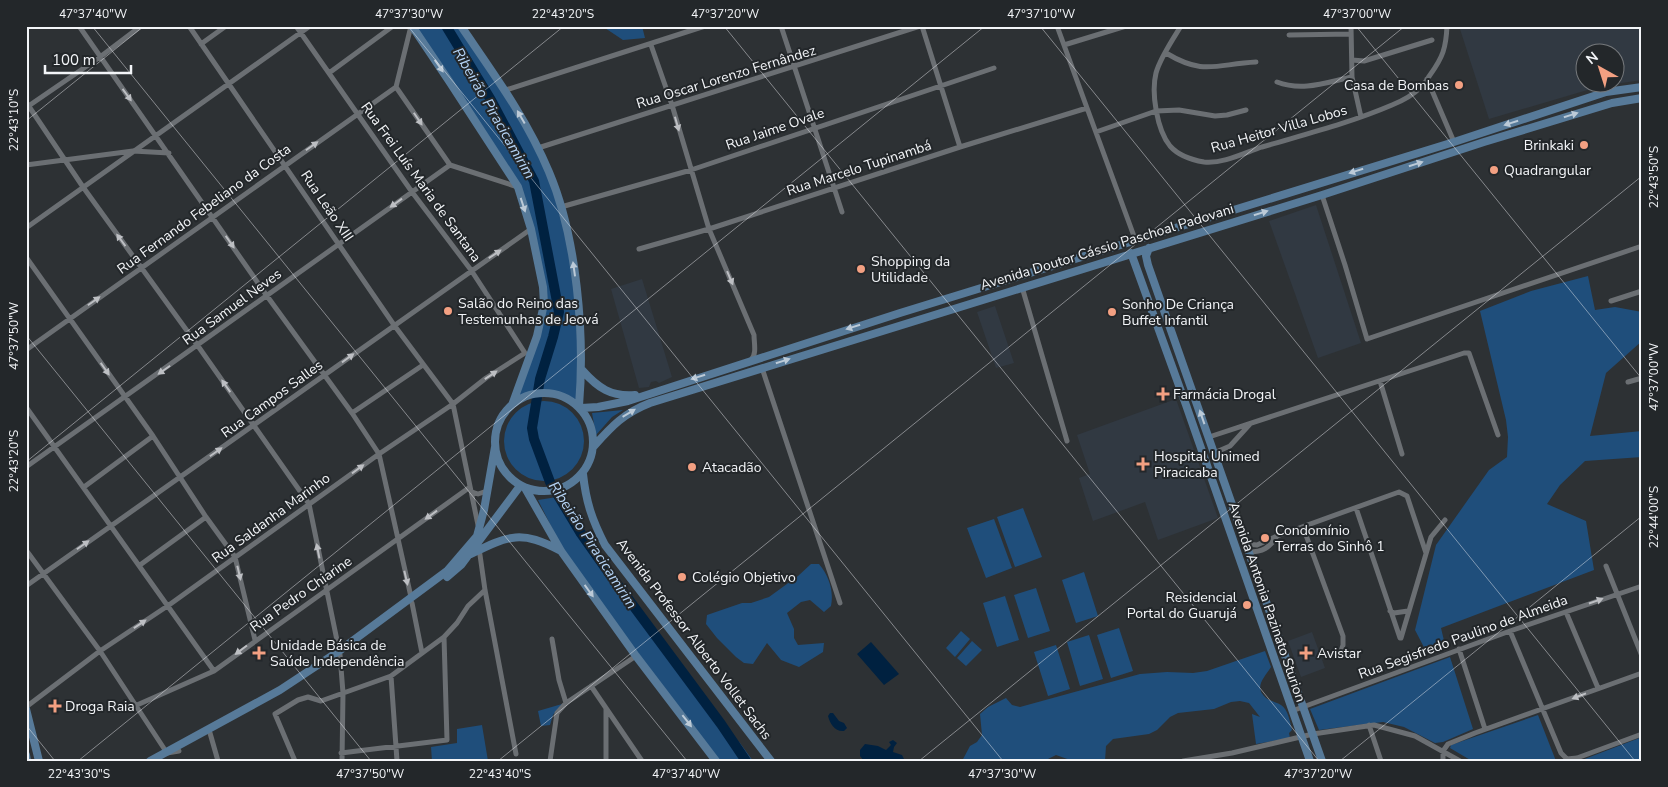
<svg xmlns="http://www.w3.org/2000/svg" width="1668" height="787" font-family="'Nunito Sans',sans-serif">
	<style>
		.built { fill: #313942; fill-rule: evenodd }
		.green { fill: #1f4e7b }
		.water { fill: #002140 }
		.lines { fill: none; stroke-linecap: round; stroke-linejoin: round }
		.river { stroke: #002140; stroke-width: 10 }
		.minor { stroke: #6b6f73; stroke-width: 5 }
		.secondary { stroke: #577a99; stroke-width: 8 }
		.oneway { fill: #bccad7 }
		.oneway2 { fill: #bdbfc3 }
		.ticks { fill: none; stroke: #f3f5f8; stroke-width: 1; stroke-opacity: 0.45 }
		.poi-dot { fill: #f3a082; stroke: #23272a; stroke-width: 2 }
		.labels { text-anchor: middle; dominant-baseline: central; stroke-width: 4; stroke-linejoin: round; paint-order: stroke }
		.street-label { font-size: 14px; fill: #f3f5f8; stroke: #23272a }
		.poi-label { font-size: 14px; fill: #f3f5f8; stroke: #23272a; text-anchor: start }
		.water-label { font-size: 15px; font-style: italic; fill: #b5d4f6; stroke: #23272a }
		.neatline { fill: none; stroke: #f3f5f8; stroke-width: 2 }
		.ticks-label { font-size: 12px; text-anchor: middle; fill: #f3f5f8 }
	</style>
	<rect width="100%" height="100%" fill="#2d3134"/>
	<path class="built" d="M1459 26H1642V80L1601 86 1489 119ZM1586 52H1616V82H1586Z
		M1316 205 1361 343 1318 358 1269 221Z
		M642 279 672 377 659 383 656 381 651 382 649 387 639 388 611 289Z
		M995 306 1014 363 996 368 977 312Z
		M1176 399 1218 518 1158 540 1145 502 1093 521 1079 478 1090 474 1077 435Z
		M1312 632 1325 668 1301 677 1288 641Z"/>
	<path class="green" d="M412 26H461L506 90 550 173 575 268 579 406 568 399 556 394 531 395 512 405 537 336 543 286 518 187Z
		M602 26H642L645 38 623 40Z
		M1588 276 1595 310 1615 307 1642 312V341L1606 373 1590 436 1642 431V457L1585 461 1560 485 1547 504 1586 521 1594 570 1441 628 1446 649 1427 653 1415 630 1436 545 1489 470 1507 457 1508 437 1506 420 1480 311 1531 291Z
		M504 441a40 40 0 1 1 80 0a40 40 0 1 1-80 0Z
		M623 410 612 417 596 435 592 413Z
		M557 497 582 539 642 622 718 724 740 743 753 761H719L636 653 563 550 538 500Z
		M1023 508 1042 557 1015 567 997 517Z
		M994 519 1012 568 986 578 967 528Z
		M811 564H819C829 576 834 591 831 606L824 612 810 600 801 602 787 613 794 629V638L798 645 824 643 823 652 799 667 781 660 767 643 753 664 744 663 736 657 717 638 706 624 707 615 742 603H751L769 597 798 576Z
		M1084 572 1098 616 1076 623 1062 580Z
		M1036 588 1050 631 1028 638 1014 595Z
		M1005 596 1019 640 997 647 983 603Z
		M1119 628 1133 671 1111 678 1097 635Z
		M961 631 970 639 955 657 946 648Z
		M1089 635 1103 679 1080 686 1067 642Z
		M972 641 982 650 966 666 957 658Z
		M1056 645 1070 689 1048 696 1034 652Z
		M1265 651 1271 667C1265 677 1253 687 1266 698 1270 701 1276 702 1281 705 1288 709 1290 722 1292 730L1289 733 1290 738 1256 744 1252 714 1260 717 1249 703 1240 701 1231 702 1214 709 1178 713 1170 717 1157 730 1149 734 1113 739 1106 746 1105 761H1073L1056 755 1044 761H962L970 746 977 742 982 735 980 714 988 707 1006 698 1012 705 1020 707 1140 674 1167 672 1193 673 1207 671Z
		M1450 657 1473 729 1443 742 1435 743 1404 727 1383 722 1319 730 1310 709Z
		M562 704 553 715 550 725 541 726 538 711Z
		M1538 715 1556 761H1472L1450 748 1451 745Z
		M482 725 488 761H432L431 747 457 743V729Z
		M1642 737V761H1577L1582 760Z"/>
	<path class="water" d="M871 642 899 674 884 685 857 654Z
		M830 713H833L839 721 844 723 847 728 844 731C835 732 830 724 828 716Z
		M893 740 897 743 894 747 893 752 902 755 905 761H864L860 756V750L865 744 878 746 886 750 891 745 889 742Z"/>
	<g class="lines">
		<path class="river" d="M446 26 491 100 534 181 559 312 553 337 540 379 532 428 534 439 550 482 580 532 609 573 721 724 746 761"/>
		<path class="minor" d="M79 26 267 296 352 413 379 454 411 597
			M189 26 394 325 453 404 478 525
			M296 26 412 192 471 270 525 353
			M411 26 396 87 450 165 518 187
			M781 26 842 212
			M922 26 960 147
			M1057 26 1135 239
			M1181 26C1173 39 1160 58 1156 73 1151 93 1157 130 1170 146 1178 155 1192 160 1204 162 1223 164 1244 153 1262 147 1306 134 1350 123 1392 105 1402 101 1414 94 1421 87 1425 84 1427 79 1430 75 1443 57 1446 48 1447 26
			M1351 26 1352 77 1361 117
			M1289 35 1351 34
			M201 44 226 26
			M651 45 672 105 709 229 754 335C754 343 757 354 751 360
			M1064 45 1126 26
			M1166 53C1204 76 1216 64 1256 62
			M1352 60 1364 61 1432 40
			M329 73 393 26
			M1427 79 1454 142
			M1277 82C1303 92 1327 82 1352 77
			M506 90 705 26
			M26 102 83 187 198 346 309 504 340 655 343 693 342 761
			M27 107 100 57 141 26
			M1096 132 1156 111 1179 110 1215 116 1227 115 1246 110
			M538 148 920 26
			M26 165 133 151 169 153
			M1322 195 1345 265 1367 339 1642 246
			M561 207 691 170 994 68
			M26 228 310 26
			M639 249 709 229 960 147 1087 108
			M26 257 153 436 206 517 235 557 255 640
			M1022 287 1067 441
			M1611 301 1642 291
			M26 350 396 87
			M762 368 840 603
			M1380 381 1402 454
			M1628 382 1642 378
			M26 407 214 671
			M352 413 423 365
			M1209 437 1464 353H1469L1498 435
			M1214 453 1230 446 1250 424
			M26 467 450 165
			M84 487 153 436
			M472 492 478 494 487 491
			M1356 508 1400 638
			M1303 527 1343 636V645L1340 654
			M1277 536 1399 492 1407 496 1426 553
			M1246 544 1257 545 1277 536C1270 548 1262 552 1249 552
			M479 548 485 590 516 754
			M26 550 100 651 167 753 179 751
			M140 565 206 517
			M1606 566 1642 656
			M26 586 531 229
			M412 603 422 653
			M1390 611 1394 613 1408 611
			M1566 612 1598 688
			M1510 631 1561 753 1567 759 1577 758 1642 734
			M1401 638 1431 537 1445 520
			M552 639 559 680 566 703
			M1459 649 1485 729
			M391 676 397 761
			M591 686 642 761
			M137 705 214 671 470 487
			M26 707 100 651 169 605 379 454 453 404 486 378 525 353
			M606 709V761
			M1292 711 1510 631 1642 586
			M1369 725 1381 761
			M210 733 218 761
			M341 753 447 740 444 637
			M295 761 275 714 298 700 308 697 321 701 391 676 444 637 457 623 468 606 485 590
			M550 761 557 713 566 703 636 656
			M1183 761 1232 753 1313 734 1374 725 1415 736 1460 761
			M1443 761V751L1448 744 1475 733 1642 673"/>
		<path class="secondary" d="M412 26 449 81 518 187 531 229 543 287 544 304 537 336 512 405
			M461 26C493 73 527 119 549 172 577 238 585 335 579 406
			M1149 248 1146 256 1148 265 1322 761
			M1131 253 1186 405 1310 761
			M582 370C598 388 611 397 635 395
			M495 442a49 49 0 1 1 98 0a49 49 0 1 1-98 0Z
			M581 408 598 407 628 401 900 313 1454 142 1606 92 1642 87
			M594 446C612 426 624 413 650 403L1322 195 1484 142 1612 103 1642 98
			M583 474C586 502 592 520 605 545L771 761
			M525 488 561 551 636 656 716 761
			M471 554C510 535 521 530 561 551
			M447 577 461 565 520 486
			M26 709 39 761
			M26 755 27 761
			M150 761 280 690 339 651 447 571 477 536 484 510 495 447"/>
	</g>
	<defs><path id="oneway-solid" d="M-6-.8H1V-3.2L6.5 0L1 3.2V.8H-6Z" transform="scale(1.25)"/></defs>
	<g class="oneway">
		<use href="#oneway-solid" transform="translate(439 66) rotate(55)"/>
		<use href="#oneway-solid" transform="translate(1571 115) rotate(-17)"/>
		<use href="#oneway-solid" transform="translate(521 117) rotate(-120)"/>
		<use href="#oneway-solid" transform="translate(1511 123) rotate(162)"/>
		<use href="#oneway-solid" transform="translate(1416 164) rotate(-18)"/>
		<use href="#oneway-solid" transform="translate(1356 171) rotate(163)"/>
		<use href="#oneway-solid" transform="translate(523 205) rotate(72)"/>
		<use href="#oneway-solid" transform="translate(1261 213) rotate(-17)"/>
		<use href="#oneway-solid" transform="translate(574 269) rotate(-98)"/>
		<use href="#oneway-solid" transform="translate(853 327) rotate(162)"/>
		<use href="#oneway-solid" transform="translate(783 361) rotate(-17)"/>
		<use href="#oneway-solid" transform="translate(698 377) rotate(162)"/>
		<use href="#oneway-solid" transform="translate(629 413) rotate(-31)"/>
		<use href="#oneway-solid" transform="translate(1202 417) rotate(-109)"/>
		<use href="#oneway-solid" transform="translate(589 591) rotate(54)"/>
		<use href="#oneway-solid" transform="translate(687 721) rotate(52)"/>
	</g>
	<g class="oneway2">
		<use href="#oneway-solid" transform="translate(127 95) rotate(54)"/>
		<use href="#oneway-solid" transform="translate(418 119) rotate(56)"/>
		<use href="#oneway-solid" transform="translate(677 124) rotate(74)"/>
		<use href="#oneway-solid" transform="translate(312 146) rotate(-35)"/>
		<use href="#oneway-solid" transform="translate(396 203) rotate(144)"/>
		<use href="#oneway-solid" transform="translate(121 240) rotate(-126)"/>
		<use href="#oneway-solid" transform="translate(230 242) rotate(55)"/>
		<use href="#oneway-solid" transform="translate(495 254) rotate(-34)"/>
		<use href="#oneway-solid" transform="translate(730 278) rotate(67)"/>
		<use href="#oneway-solid" transform="translate(94 301) rotate(-35)"/>
		<use href="#oneway-solid" transform="translate(348 358) rotate(-36)"/>
		<use href="#oneway-solid" transform="translate(105 369) rotate(55)"/>
		<use href="#oneway-solid" transform="translate(164 370) rotate(145)"/>
		<use href="#oneway-solid" transform="translate(491 375) rotate(-34)"/>
		<use href="#oneway-solid" transform="translate(226 386) rotate(-125)"/>
		<use href="#oneway-solid" transform="translate(216 452) rotate(-35)"/>
		<use href="#oneway-solid" transform="translate(358 469) rotate(-36)"/>
		<use href="#oneway-solid" transform="translate(431 515) rotate(144)"/>
		<use href="#oneway-solid" transform="translate(83 545) rotate(-35)"/>
		<use href="#oneway-solid" transform="translate(318 551) rotate(-101)"/>
		<use href="#oneway-solid" transform="translate(239 573) rotate(77)"/>
		<use href="#oneway-solid" transform="translate(406 578) rotate(77)"/>
		<use href="#oneway-solid" transform="translate(1596 601) rotate(-19)"/>
		<use href="#oneway-solid" transform="translate(140 624) rotate(-34)"/>
		<use href="#oneway-solid" transform="translate(241 650) rotate(143)"/>
		<use href="#oneway-solid" transform="translate(1579 696) rotate(159)"/>
	</g>
	<path class="ticks" d="M92 26 687 761M408 26 1003 761M724 26 1319 761M1040 26 1635 761M1356 26 1642 379M26 121 144 26M26 335 371 761M26 462 564 26M26 725 55 761M78 761 985 26M498 761 1405 26M919 761 1642 176M1340 761 1642 516"/>
	<g class="poi-dot">
		<circle cx="1459" cy="85" r="5"/>
		<circle cx="1584" cy="145" r="5"/>
		<circle cx="1494" cy="170" r="5"/>
		<circle cx="861" cy="269" r="5"/>
		<circle cx="448" cy="311" r="5"/>
		<circle cx="1112" cy="312" r="5"/>
		<path d="M1160.5 386.5h5v5h5v5h-5v5h-5v-5h-5v-5h5z"/>
		<path d="M1140.5 456.5h5v5h5v5h-5v5h-5v-5h-5v-5h5z"/>
		<circle cx="692" cy="467" r="5"/>
		<circle cx="1265" cy="538" r="5"/>
		<circle cx="682" cy="577" r="5"/>
		<circle cx="1247" cy="605" r="5"/>
		<path d="M256.5 645.5h5v5h5v5h-5v5h-5v-5h-5v-5h5z"/>
		<path d="M1303.5 645.5h5v5h5v5h-5v5h-5v-5h-5v-5h5z"/>
		<path d="M52.5 698.5h5v5h5v5h-5v5h-5v-5h-5v-5h5z"/>
	</g>
	<g class="labels">
		<g class="street-label">
			<text transform="translate(726 77) rotate(-17)">Rua Oscar Lorenzo Fernândez</text>
			<text transform="translate(775 129) rotate(-19)">Rua Jaime Ovale</text>
			<text transform="translate(1279 129) rotate(-16)">Rua Heitor Villa Lobos</text>
			<text transform="translate(859 168) rotate(-18)">Rua Marcelo Tupinambá</text>
			<text transform="translate(421 182) rotate(54)">Rua Frei Luís Maria de Santana</text>
			<text transform="translate(327 206) rotate(56)">Rua Leão XIII</text>
			<text transform="translate(204 209) rotate(-36)">Rua Fernando Febeliano da Costa</text>
			<text transform="translate(1107 247) rotate(-17)">Avenida Doutor Cássio Paschoal Padovani</text>
			<text transform="translate(232 307) rotate(-36)">Rua Samuel Neves</text>
			<text transform="translate(272 399) rotate(-36)">Rua Campos Salles</text>
			<text transform="translate(271 518) rotate(-36)">Rua Saldanha Marinho</text>
			<text transform="translate(301 594) rotate(-35)">Rua Pedro Chiarine</text>
			<text transform="translate(1267 602) rotate(71)">Avenida Antonia Pazinato Sturion</text>
			<text transform="translate(1463 637) rotate(-20)">Rua Segisfredo Paulino de Almeida</text>
			<text transform="translate(694 639) rotate(53)">Avenida Professor Alberto Vollet Sachs</text>
		</g>
		<g class="poi-label">
			<text x="1449" y="85" text-anchor="end">Casa de Bombas</text>
			<text x="1574" y="145" text-anchor="end">Brinkaki</text>
			<text x="1504" y="170">Quadrangular</text>
			<text x="871" y="261">Shopping da<tspan x="871" dy="16">Utilidade</tspan></text>
			<text x="458" y="303">Salão do Reino das<tspan x="458" dy="16">Testemunhas de Jeová</tspan></text>
			<text x="1122" y="304">Sonho De Criança<tspan x="1122" dy="16">Buffet Infantil</tspan></text>
			<text x="1173" y="394">Farmácia Drogal</text>
			<text x="1154" y="456">Hospital Unimed<tspan x="1154" dy="16">Piracicaba</tspan></text>
			<text x="702" y="467">Atacadão</text>
			<text x="1275" y="530">Condomínio<tspan x="1275" dy="16">Terras do Sinhô 1</tspan></text>
			<text x="692" y="577">Colégio Objetivo</text>
			<text x="1237" y="597" text-anchor="end">Residencial<tspan x="1237" dy="16">Portal do Guarujá</tspan></text>
			<text x="270" y="645">Unidade Básica de<tspan x="270" dy="16">Saúde Independência</tspan></text>
			<text x="1317" y="653">Avistar</text>
			<text x="65" y="706">Droga Raia</text>
		</g>
		<g class="water-label">
			<text transform="translate(494 113) rotate(60)">Ribeirão Piracicamirim</text>
			<text transform="translate(593 545) rotate(57)">Ribeirão Piracicamirim</text>
		</g>
	</g>
	<rect width="1668" height="787" fill="none" stroke="#23272a" stroke-width="55"/>
	<g transform="translate(1600 68) rotate(321)"><circle r="24" fill="#23272a" stroke="#76797c"/>
	<path d="M0-4L9 19L0 12L-9 19Z" fill="#f3a082"/>
	<text y="-8" font-size="14" font-weight="bold" text-anchor="middle" fill="#f3f5f8">N</text>
	</g>
	<path d="M45 65v8h86v-8" fill="none" stroke="#f3f5f8" stroke-width="2.5"/>
	<text x="52" y="65" font-size="15" fill="#f3f5f8" stroke="#23272a" stroke-width="4" paint-order="stroke">100 m</text>
	<rect x="28" y="28" width="1612" height="732" class="neatline"/>
	<g class="ticks-label">
		<text x="93" y="18">47°37'40"W</text>
		<text x="409" y="18">47°37'30"W</text>
		<text x="563" y="18">22°43'20"S</text>
		<text x="725" y="18">47°37'20"W</text>
		<text x="1041" y="18">47°37'10"W</text>
		<text x="1357" y="18">47°37'00"W</text>
		<text transform="translate(14 120) rotate(-90)" y="4">22°43'10"S</text>
		<text transform="translate(1654 177) rotate(-90)" y="4">22°43'50"S</text>
		<text transform="translate(14 336) rotate(-90)" y="4">47°37'50"W</text>
		<text transform="translate(1654 377) rotate(-90)" y="4">47°37'00"W</text>
		<text transform="translate(14 461) rotate(-90)" y="4">22°43'20"S</text>
		<text transform="translate(1654 517) rotate(-90)" y="4">22°44'00"S</text>
		<text x="79" y="778">22°43'30"S</text>
		<text x="370" y="778">47°37'50"W</text>
		<text x="500" y="778">22°43'40"S</text>
		<text x="686" y="778">47°37'40"W</text>
		<text x="1002" y="778">47°37'30"W</text>
		<text x="1318" y="778">47°37'20"W</text>
	</g>
</svg>
